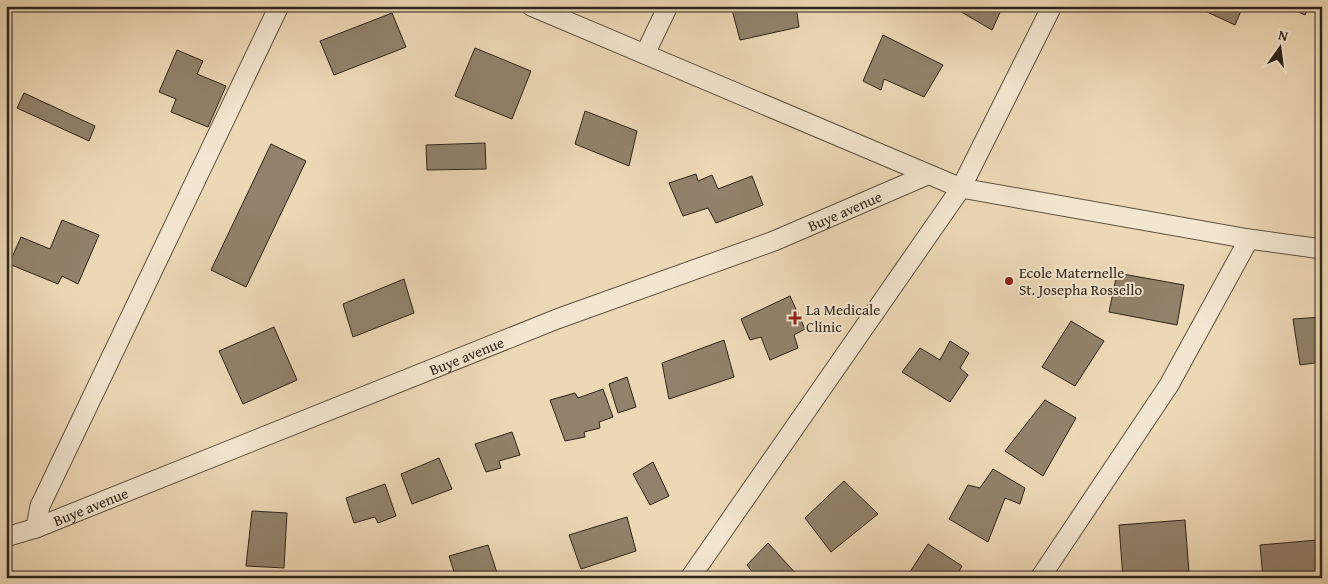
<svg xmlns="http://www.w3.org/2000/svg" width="1328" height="584" font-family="'Gentium Book Plus',serif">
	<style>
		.building { fill: #92826b; stroke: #2f2419 }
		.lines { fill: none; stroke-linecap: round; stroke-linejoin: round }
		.street-casing { stroke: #5e5140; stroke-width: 21 }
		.street { stroke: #f3e6d0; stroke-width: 19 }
		.poi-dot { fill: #8f2418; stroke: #f3e6d0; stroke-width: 2 }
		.labels { text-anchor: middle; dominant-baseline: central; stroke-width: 4; stroke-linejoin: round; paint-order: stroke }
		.street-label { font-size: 15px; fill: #2f2419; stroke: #f3e6d0 }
		.poi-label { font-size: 15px; fill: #2f2419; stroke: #f3e6d0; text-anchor: start }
	</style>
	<rect width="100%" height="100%" fill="#edd8b6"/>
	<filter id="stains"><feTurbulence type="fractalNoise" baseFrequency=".004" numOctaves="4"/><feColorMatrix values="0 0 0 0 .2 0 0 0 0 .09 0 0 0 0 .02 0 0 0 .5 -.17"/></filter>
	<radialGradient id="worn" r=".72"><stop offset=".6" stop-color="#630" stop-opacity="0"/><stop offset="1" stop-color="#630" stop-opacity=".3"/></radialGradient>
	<path class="building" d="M731 6H796L799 27 740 40Z
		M951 6H1003L992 30Z
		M1207 6H1243L1235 25 1205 11Z
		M1285 6H1309L1305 15Z
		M392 13 406 47 334 75 320 41Z
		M883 35 943 65 924 97 884 79 881 90 863 81Z
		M475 48 531 71 512 119 455 96Z
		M177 50 203 61 197 74 226 86 208 127 171 112 176 99 159 92Z
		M24 93 95 126 89 141 17 108Z
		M585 111 637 131 629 166 575 144Z
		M485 143 486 169 427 170 426 145Z
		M271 144 306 161 246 287 211 270Z
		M696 174 698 181 712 175 718 189 752 176 763 205 716 223 708 208 683 216 669 183Z
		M62 220 99 235 78 284 62 276 58 284 9 264 21 237 50 249Z
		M1117 273 1184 285 1177 325 1109 312Z
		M404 279 414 313 353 337 343 304Z
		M790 296 805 329 794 335 798 348 770 360 761 337 750 340 741 319Z
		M1322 317V362L1300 365 1293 319Z
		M1071 321 1104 341 1075 386 1042 367Z
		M274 327 297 380 243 404 219 351Z
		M724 340 734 377 669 399 662 363Z
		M950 341 969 353 960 368 968 375 950 402 902 372 920 348 940 360Z
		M627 377 636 407 618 413 609 384Z
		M603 389 613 417 599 422 600 428 584 432 585 437 565 441 550 400 575 393 578 398Z
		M1045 400 1076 418 1043 476 1005 451Z
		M512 432 520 455 499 461 501 468 486 472 475 444Z
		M439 458 452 489 412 504 401 474Z
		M653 462 669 496 650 505 633 474Z
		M993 469 1025 488 1020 504 1005 498 988 542 949 519 968 485 980 488Z
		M844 481 878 514 831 552 805 518Z
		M385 484 396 516 378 523 375 517 354 523 346 498Z
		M252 511 287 513 284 568 246 566Z
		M627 517 636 551 581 569 569 535Z
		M1185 520 1189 572 1123 578 1119 525Z
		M1317 540 1321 578H1263L1260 545Z
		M768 543 799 577 757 578 747 565Z
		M928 544 962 566 955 578H906Z
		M488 545 498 576 493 578H456L449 556Z"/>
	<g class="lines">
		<g class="street-casing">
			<g id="street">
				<path d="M531 6 961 188 1249 239"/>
				<path d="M645 54 668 6"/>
				<path d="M36 528 40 506 279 6"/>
				<path id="s1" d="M6 537 36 528 557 319 774 241 927 175"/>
				<path d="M690 578 961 188 1052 6"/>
				<path d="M1040 578 1169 385 1249 239 1322 249"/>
			</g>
		</g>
		<use href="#street" class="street"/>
	</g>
	<g class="poi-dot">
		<circle cx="1009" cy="281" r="5"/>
		<path d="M792.5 310.5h5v5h5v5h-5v5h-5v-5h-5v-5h5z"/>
	</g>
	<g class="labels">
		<g class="street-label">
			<text stroke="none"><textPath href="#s1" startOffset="900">Buye avenue</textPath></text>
			<text stroke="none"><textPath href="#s1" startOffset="495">Buye avenue</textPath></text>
			<text stroke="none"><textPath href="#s1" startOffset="90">Buye avenue</textPath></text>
		</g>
		<g class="poi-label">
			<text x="1019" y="272">Ecole Maternelle<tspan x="1019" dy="17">St. Josepha Rossello</tspan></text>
			<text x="806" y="309">La Medicale<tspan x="806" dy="17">Clinic</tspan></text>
		</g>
	</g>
	<rect width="1328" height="584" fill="none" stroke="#edd8b6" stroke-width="25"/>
	<rect x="8" y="8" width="1313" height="569" fill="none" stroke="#2f2419" stroke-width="2.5"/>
	<rect x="12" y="12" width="1303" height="559" fill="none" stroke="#2f2419"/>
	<g transform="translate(1280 48) rotate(14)" stroke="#f3e6d0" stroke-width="4" paint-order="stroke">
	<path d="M0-4L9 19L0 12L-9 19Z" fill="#2f2419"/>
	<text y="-8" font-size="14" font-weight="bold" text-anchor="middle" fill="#2f2419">N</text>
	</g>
	<rect width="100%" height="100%" filter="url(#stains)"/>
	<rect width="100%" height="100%" fill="url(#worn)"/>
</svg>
